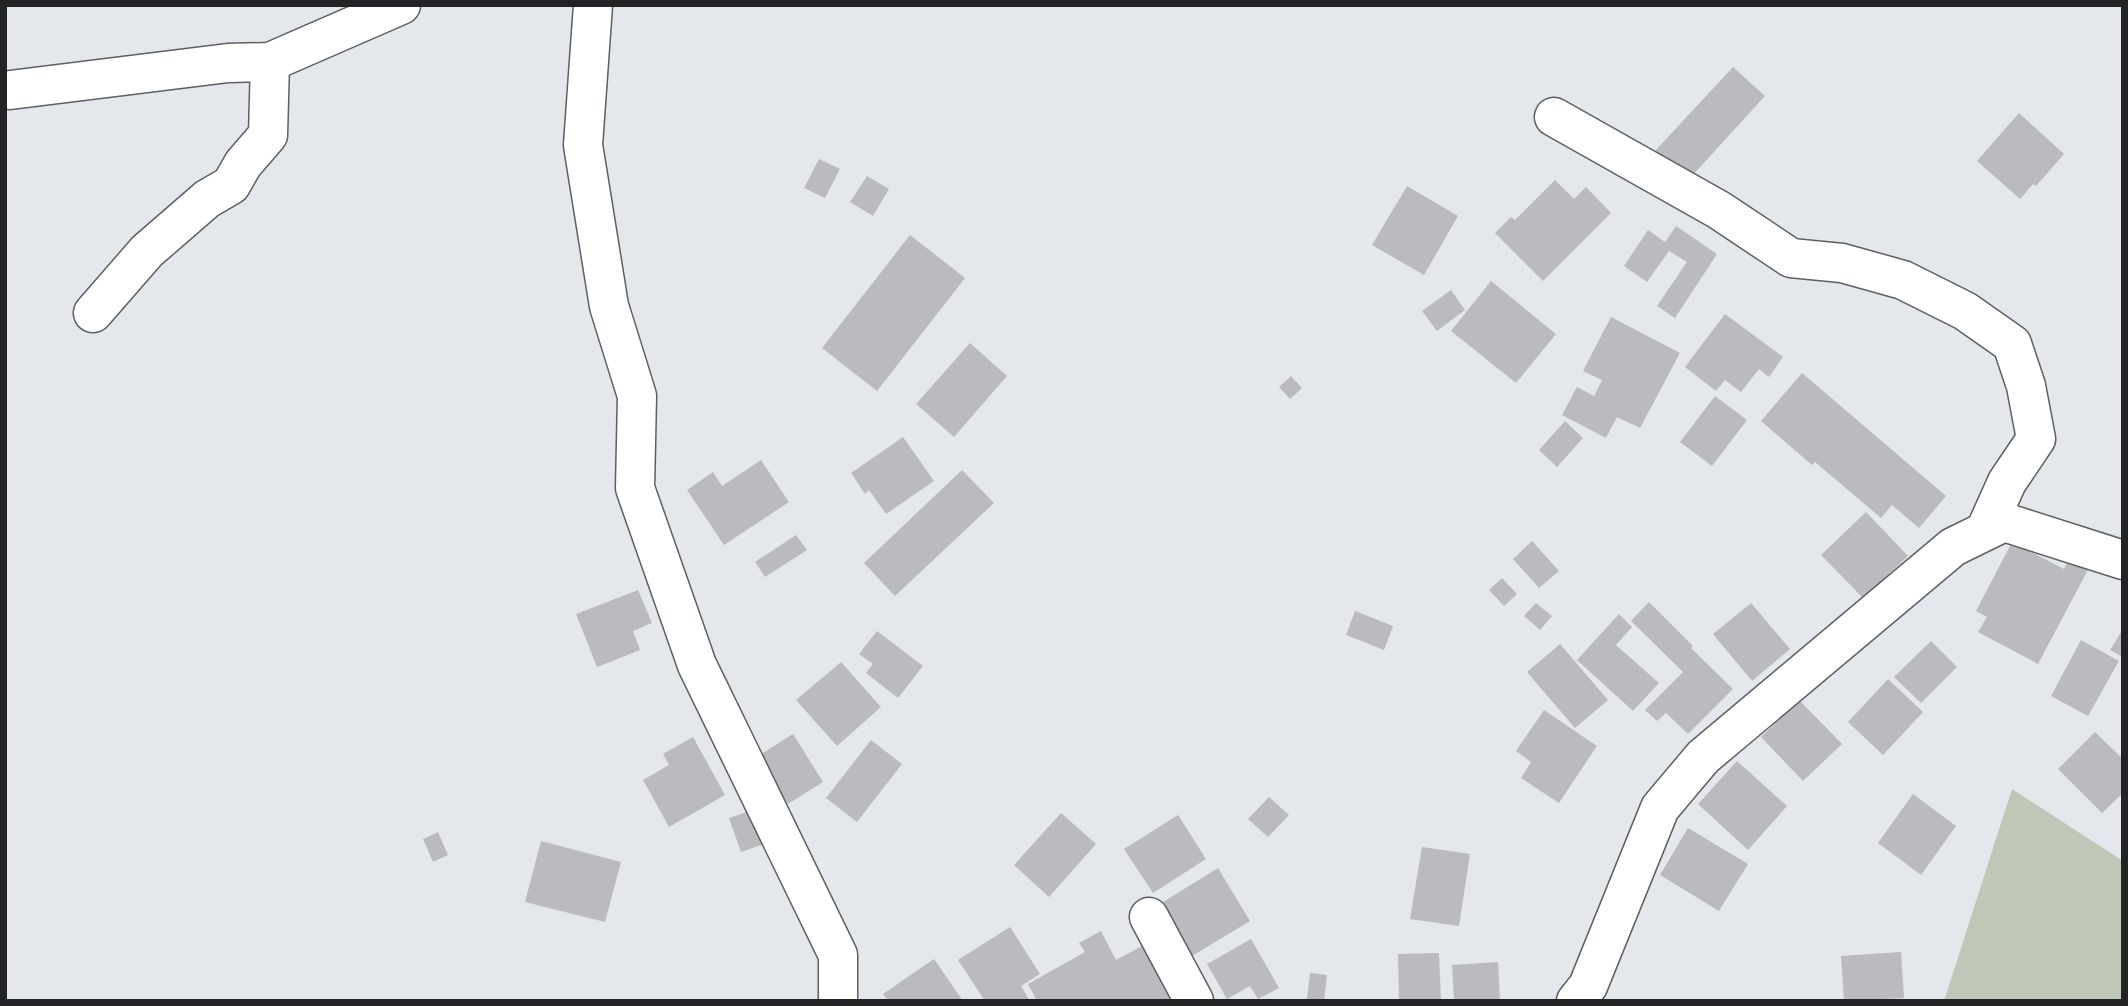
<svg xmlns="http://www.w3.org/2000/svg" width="2128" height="1006" font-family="'Asap Condensed',sans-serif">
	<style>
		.green { fill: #bfc8b7 }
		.building { fill: #bbbabf }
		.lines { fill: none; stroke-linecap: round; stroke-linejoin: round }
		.minor-casing { stroke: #5d5f63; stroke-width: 41 }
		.minor { stroke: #fff; stroke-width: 38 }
	</style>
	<rect width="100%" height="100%" fill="#e4e7ec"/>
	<path class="green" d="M2012 789 2123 861V1001H1944Z"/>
	<path class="building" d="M1733 67 1765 96 1691 177 1676 163 1671 168 1654 152Z
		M2019 113 2064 154 2036 186 2033 184 2020 199 1977 161Z
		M819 159 840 169 825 198 804 188Z
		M867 176 889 189 873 216 850 202Z
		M1555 180 1574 199 1586 187 1611 213 1543 281 1495 233 1511 217 1515 220Z
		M1407 186 1458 216 1424 275 1372 245Z
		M1676 226 1717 254 1675 318 1657 306 1687 262 1669 251 1647 282 1624 266 1648 230 1665 242Z
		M910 235 965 278 877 391 822 348Z
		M1491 281 1556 334 1516 383 1451 331Z
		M1451 290 1465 310 1437 331 1422 311Z
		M1725 314 1783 357 1769 377 1759 369 1741 392 1725 380 1716 391 1685 367Z
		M1611 317 1680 353 1640 428 1617 417 1606 438 1562 415 1577 387 1594 396 1602 380 1583 371Z
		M970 343 1007 376 954 437 916 404Z
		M1802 373 1946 496 1919 528 1892 505 1881 518 1815 462 1812 465 1761 421Z
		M1291 376 1302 388 1290 399 1279 387Z
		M1715 396 1747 420 1712 466 1680 442Z
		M1565 421 1583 438 1557 467 1539 450Z
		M903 437 934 481 886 514 869 490 865 494 851 473Z
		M761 460 789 502 724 545 687 490 713 472 722 486Z
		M962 470 994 503 895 596 864 563Z
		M1866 512 1908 556 1863 598 1821 555Z
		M796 535 807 550 765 577 755 562Z
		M1532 541 1559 571 1539 588 1513 559Z
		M2012 542 2064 569 2071 555 2090 566 2038 664 1978 632 1987 617 1976 611Z
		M1502 578 1517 594 1504 606 1489 590Z
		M638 590 652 623 633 631 640 650 597 667 576 614Z
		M1649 602 1693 646 1691 648 1733 689 1688 734 1666 713 1657 721 1645 710 1683 672 1631 621Z
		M1536 603 1552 616 1540 630 1524 616Z
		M1751 603 1790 649 1752 681 1713 634Z
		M1355 611 1393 626 1384 650 1346 635Z
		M1619 614 1632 627 1616 645 1659 683 1633 711 1577 660Z
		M2123 629V657L2110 650Z
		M877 631 923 666 898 698 866 673 873 664 859 654Z
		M2081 640 2119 661 2088 716 2051 696Z
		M1931 641 1957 667 1921 703 1894 677Z
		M1560 644 1608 700 1575 728 1527 672Z
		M841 662 881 707 837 746 796 700Z
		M1888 679 1923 712 1883 755 1848 722Z
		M1799 700 1842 744 1803 781 1761 737Z
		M1544 710 1597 746 1559 803 1521 778 1531 762 1516 751Z
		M2095 732 2123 759V793L2102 813 2058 769Z
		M793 734 823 782 788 804 758 756Z
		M693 737 725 795 669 827 643 780 669 765 663 754Z
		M871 740 902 764 857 822 826 798Z
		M1737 761 1787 806 1748 850 1698 804Z
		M1913 794 1956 826 1921 875 1878 843Z
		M1269 797 1289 815 1268 837 1248 819Z
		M755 809 767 843 741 852 729 818Z
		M1061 813 1096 844 1049 897 1014 865Z
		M1178 815 1206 859 1153 893 1124 849Z
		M1688 828 1748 864 1719 911 1660 875Z
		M438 832 448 855 433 862 423 839Z
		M541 841 621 862 605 922 525 902Z
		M1422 847 1470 854 1459 926 1410 919Z
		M1218 868 1250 921 1187 959 1155 907Z
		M1010 927 1040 974 1021 986 1030 1001H985L958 960Z
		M1101 931 1116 960 1142 946 1172 1001H1037L1028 984 1085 952 1079 943Z
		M1251 939 1279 988 1258 999 1250 986 1227 999 1207 964Z
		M1901 952 1904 998 1844 1001 1841 956Z
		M1439 953 1441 1001H1399L1398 954Z
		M934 959 963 1001H888L883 994Z
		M1498 962 1500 1001H1454L1452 965Z
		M1310 973 1327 975 1324 1001 1307 999Z"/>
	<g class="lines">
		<g class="minor-casing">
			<path id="minor" d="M593 5 583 145 609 306 637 396 635 488 697 665 838 955V1001
				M10 90 228 63 270 62 401 5
				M1554 117 1719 210 1791 258 1842 263 1903 280 1965 311 2012 344 2026 386 2036 439 2007 482 1985 531
				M93 313 147 251 207 199 231 185 243 164 268 135 270 62
				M1149 917 1194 1001
				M1576 1001 1588 986 1660 808 1703 757 1953 547 2004 522 2123 560"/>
		</g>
		<use href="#minor" class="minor"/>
	</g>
	<rect width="2128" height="1006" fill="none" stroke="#232325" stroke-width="14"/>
</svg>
